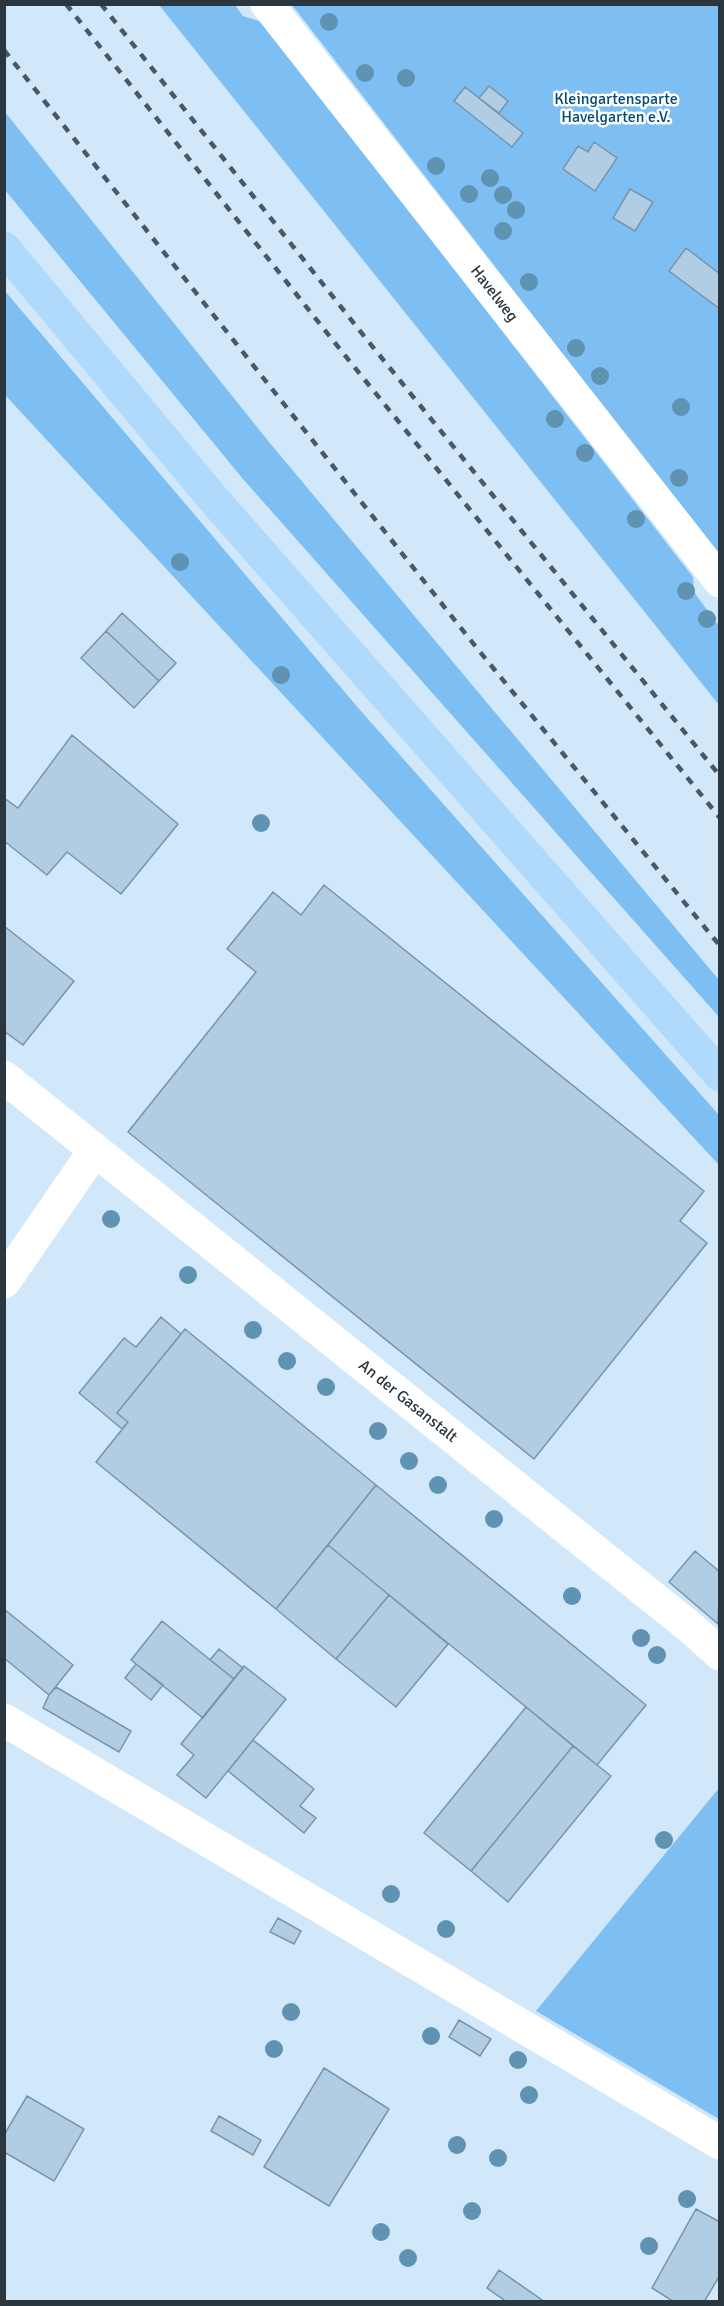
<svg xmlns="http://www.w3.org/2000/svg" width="724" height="2306" font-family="Signika,sans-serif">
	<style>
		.green { fill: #7dbff2 }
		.building { fill: #b1cde4; stroke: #7994a9; stroke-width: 1.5 }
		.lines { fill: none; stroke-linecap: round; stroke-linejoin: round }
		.minor { stroke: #fff; stroke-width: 33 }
		.major { stroke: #afdafb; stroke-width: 33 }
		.rail { stroke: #4a5863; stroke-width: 4.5; stroke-dasharray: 8 8; stroke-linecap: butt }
		.tree { fill: #6092b2 }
		.labels { text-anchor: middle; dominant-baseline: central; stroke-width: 5; stroke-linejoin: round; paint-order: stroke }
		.park-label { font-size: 16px; fill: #034c76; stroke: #fff }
		.street-label { font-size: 16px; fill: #2b3740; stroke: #fff }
	</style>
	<rect width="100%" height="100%" fill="#d1e8fb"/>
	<path class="green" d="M159 5H235L243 16 262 22 693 577 694 592 719 626V705Z
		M292 5H719V555Z
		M5 112 269 442 719 980V1017L243 479 5 190Z
		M5 291 360 710 719 1115V1165L5 395Z
		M719 1788V2119L536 2011Z"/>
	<path class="building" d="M489 86 508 101 499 113 479 98Z
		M465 87 523 133 512 147 454 101Z
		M594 142 617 158 595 191 563 169 578 146 588 152Z
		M630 189 653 202 635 231 613 218Z
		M686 248 720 274V309L669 271Z
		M122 613 176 663 159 681 106 631Z
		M106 631 159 681 134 708 81 658Z
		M72 735 178 824 121 894 67 852 47 875 4 841V798L18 808Z
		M324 885 704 1191 680 1221 707 1243 534 1459 128 1132 256 972 227 949 273 892 301 915Z
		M4 926 74 981 23 1045 4 1031Z
		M161 1317 181 1334 117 1413 128 1422 122 1429 79 1393 124 1338 136 1347Z
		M185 1329 376 1485 276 1609 96 1462 128 1422 117 1413Z
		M376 1485 646 1705 597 1765 328 1545Z
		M328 1545 389 1595 336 1659 276 1609Z
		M695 1551 720 1572 718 1624 669 1582Z
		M389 1595 448 1644 396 1707 336 1659Z
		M4 1609 73 1665 49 1695 4 1658Z
		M162 1621 234 1679 203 1718 131 1660Z
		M219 1649 243 1668 234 1679 210 1660Z
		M136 1664 163 1685 151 1700 125 1678Z
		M244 1666 286 1699 206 1798 177 1775 194 1755 181 1744Z
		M56 1687 131 1731 119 1752 43 1708 49 1695Z
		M526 1707 573 1746 471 1871 424 1833Z
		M253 1740 314 1789 300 1806 316 1818 304 1833 228 1771Z
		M573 1746 611 1776 508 1902 471 1871Z
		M278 1918 301 1931 294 1944 270 1932Z
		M459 2020 491 2039 480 2056 449 2037Z
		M324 2068 389 2109 329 2206 264 2167Z
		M27 2096 84 2129 54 2181 4 2152V2135Z
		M219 2116 261 2140 253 2155 211 2131Z
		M696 2209 720 2222V2275L704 2302H674L652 2288Z
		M499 2270 545 2302H507L487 2288Z"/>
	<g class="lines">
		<g class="minor">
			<path id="s1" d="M267 4 720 581"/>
			<path id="s2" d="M4 1077 691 1628 720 1654"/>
			<path d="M4 1282 95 1150"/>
			<path d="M4 1720 720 2143"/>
		</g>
		<path class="major" d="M4 248 215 501 720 1075"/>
		<path class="rail" d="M66 4 343 353 720 818
			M101 4 368 341 720 776
			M4 50 476 647 720 946"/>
	</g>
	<g class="tree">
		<circle cx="329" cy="22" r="9"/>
		<circle cx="365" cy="73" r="9"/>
		<circle cx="406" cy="78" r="9"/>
		<circle cx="436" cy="166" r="9"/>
		<circle cx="490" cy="178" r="9"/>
		<circle cx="469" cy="194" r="9"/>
		<circle cx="503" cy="195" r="9"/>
		<circle cx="516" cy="210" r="9"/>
		<circle cx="503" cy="231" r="9"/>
		<circle cx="529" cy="282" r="9"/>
		<circle cx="576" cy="348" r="9"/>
		<circle cx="600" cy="376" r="9"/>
		<circle cx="681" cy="407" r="9"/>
		<circle cx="555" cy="419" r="9"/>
		<circle cx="585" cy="453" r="9"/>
		<circle cx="679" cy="478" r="9"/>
		<circle cx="636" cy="519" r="9"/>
		<circle cx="180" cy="562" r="9"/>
		<circle cx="686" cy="591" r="9"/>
		<circle cx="707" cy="619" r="9"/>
		<circle cx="281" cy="675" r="9"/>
		<circle cx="261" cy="823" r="9"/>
		<circle cx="111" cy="1219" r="9"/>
		<circle cx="188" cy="1275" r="9"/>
		<circle cx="253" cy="1330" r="9"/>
		<circle cx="287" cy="1361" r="9"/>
		<circle cx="326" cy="1387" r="9"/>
		<circle cx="378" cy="1431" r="9"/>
		<circle cx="409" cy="1461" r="9"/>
		<circle cx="438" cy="1485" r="9"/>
		<circle cx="494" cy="1519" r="9"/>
		<circle cx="572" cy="1596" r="9"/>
		<circle cx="641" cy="1638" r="9"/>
		<circle cx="657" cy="1655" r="9"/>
		<circle cx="664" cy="1840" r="9"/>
		<circle cx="391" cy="1894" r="9"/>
		<circle cx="446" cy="1929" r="9"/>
		<circle cx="291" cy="2012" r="9"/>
		<circle cx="431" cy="2036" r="9"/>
		<circle cx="274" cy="2049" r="9"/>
		<circle cx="518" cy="2060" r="9"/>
		<circle cx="529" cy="2095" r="9"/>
		<circle cx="457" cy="2145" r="9"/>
		<circle cx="498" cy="2158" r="9"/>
		<circle cx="687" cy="2199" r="9"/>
		<circle cx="472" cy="2211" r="9"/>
		<circle cx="381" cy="2232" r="9"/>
		<circle cx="649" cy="2246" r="9"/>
		<circle cx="408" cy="2258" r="9"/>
	</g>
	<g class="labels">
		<g class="park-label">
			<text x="616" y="99">Kleingartensparte<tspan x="616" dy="18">Havelgarten e.V.</tspan></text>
		</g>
		<g class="street-label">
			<text stroke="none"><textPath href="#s1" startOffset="368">Havelweg</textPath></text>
			<text stroke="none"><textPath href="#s2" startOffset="518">An der Gasanstalt</textPath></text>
		</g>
	</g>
	<rect width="724" height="2306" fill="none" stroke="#2b3740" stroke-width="12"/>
</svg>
